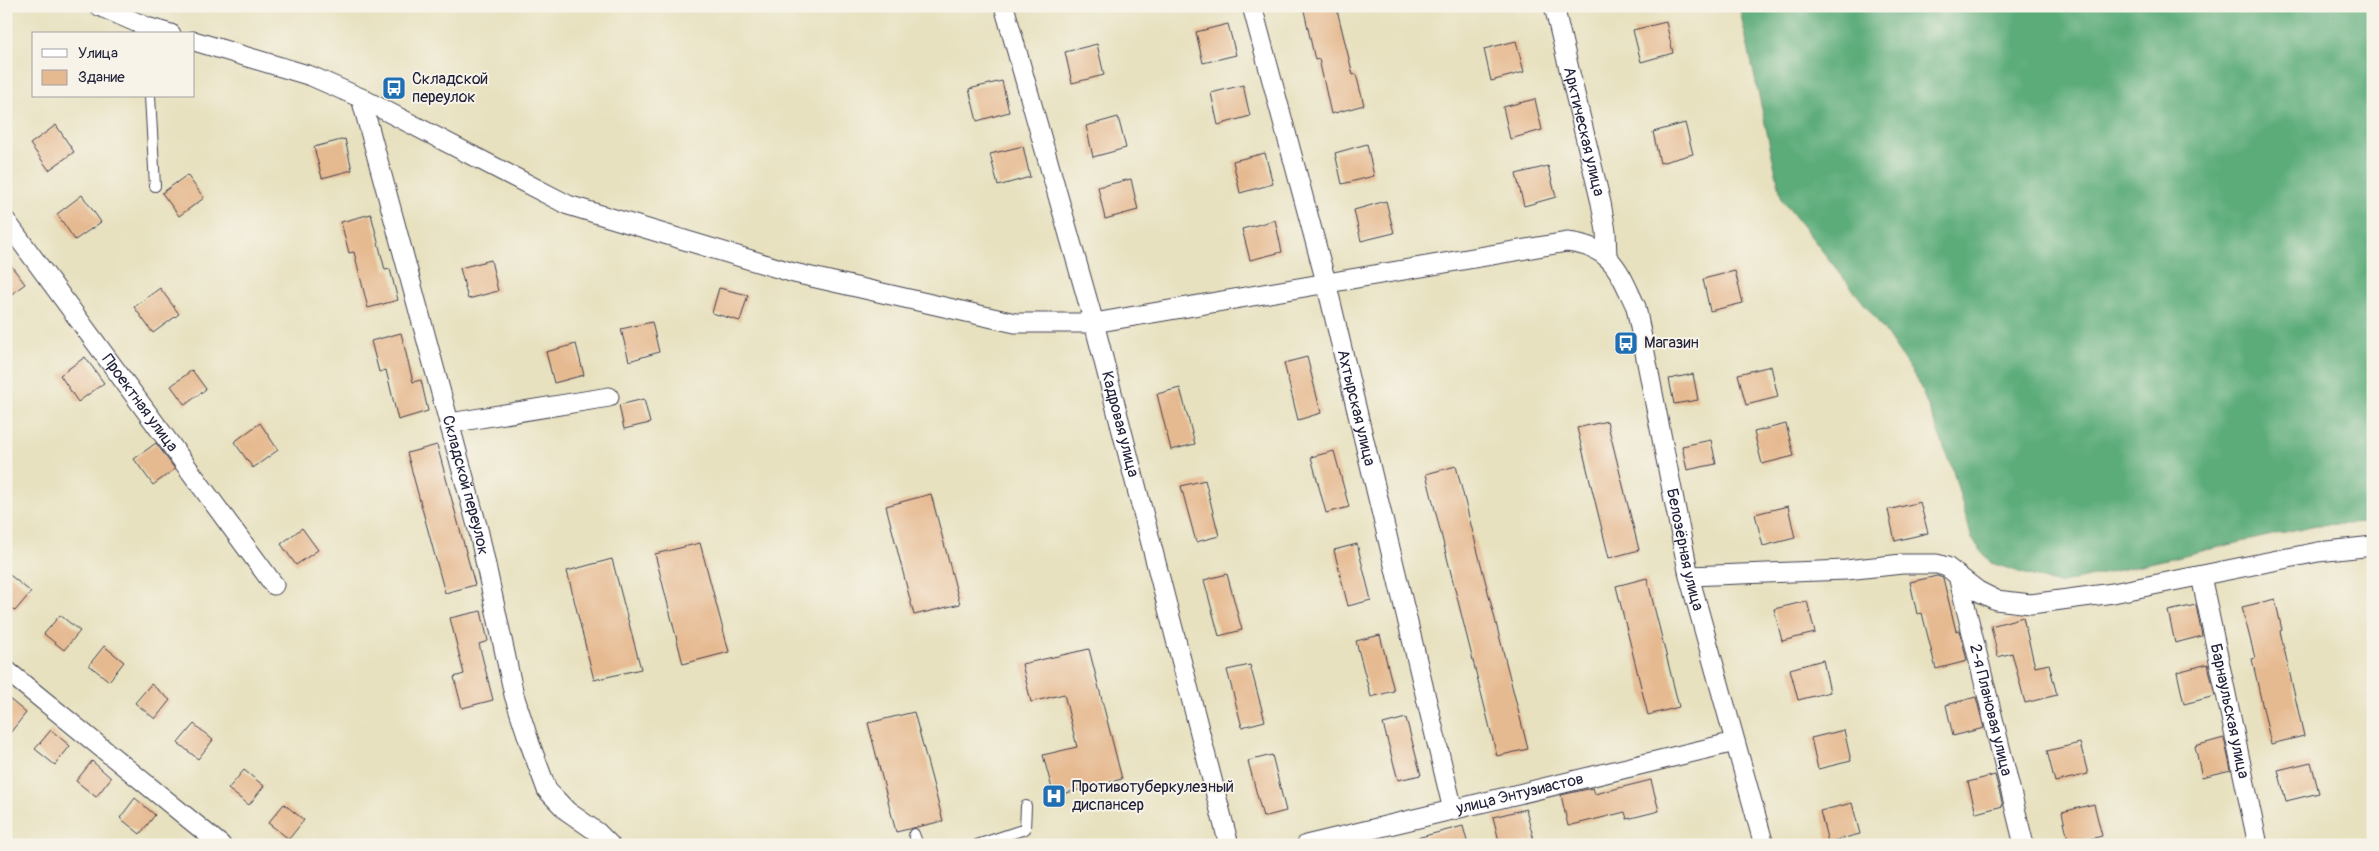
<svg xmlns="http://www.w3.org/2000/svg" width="2379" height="851" font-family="Pangolin,sans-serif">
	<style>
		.forest { fill: #5bac79; stroke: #3e675a }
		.building { fill: #e6ba91 }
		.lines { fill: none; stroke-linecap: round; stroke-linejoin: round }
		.lane-casing { stroke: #403f4f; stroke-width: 12 }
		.street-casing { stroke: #403f4f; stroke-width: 21 }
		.lane { stroke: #fff; stroke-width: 10 }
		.street { stroke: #fff; stroke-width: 19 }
		.labels { text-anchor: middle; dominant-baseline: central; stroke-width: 4; stroke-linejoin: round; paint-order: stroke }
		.poi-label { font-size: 16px; fill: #22223b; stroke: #f7f3e8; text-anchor: start }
		.street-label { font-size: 16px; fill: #22223b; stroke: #f7f3e8 }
	</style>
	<rect width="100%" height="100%" fill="#f7f3e8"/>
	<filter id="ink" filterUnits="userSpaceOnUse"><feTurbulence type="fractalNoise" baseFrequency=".02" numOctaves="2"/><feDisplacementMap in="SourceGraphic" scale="10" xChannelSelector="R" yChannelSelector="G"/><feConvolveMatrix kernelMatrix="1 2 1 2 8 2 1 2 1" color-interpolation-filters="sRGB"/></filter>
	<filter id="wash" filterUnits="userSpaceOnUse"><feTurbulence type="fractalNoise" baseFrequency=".0096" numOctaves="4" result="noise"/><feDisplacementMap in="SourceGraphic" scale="20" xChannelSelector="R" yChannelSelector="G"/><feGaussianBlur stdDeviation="1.12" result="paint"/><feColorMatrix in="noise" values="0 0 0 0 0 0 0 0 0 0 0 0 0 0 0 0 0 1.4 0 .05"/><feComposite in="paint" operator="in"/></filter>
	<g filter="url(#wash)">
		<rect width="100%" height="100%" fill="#e7e1bf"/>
		<path class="forest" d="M1739 6H2373V523L2316 525 2058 584 1991 563 1972 539 1953 470 1918 381 1877 320 1782 200Z"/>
		<g id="blocks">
			<path class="building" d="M1303 6H1336L1353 75 1356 74 1364 105 1331 114 1319 59 1315 60Z
				M1666 22 1673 53 1641 62 1633 30Z
				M1228 24 1236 55 1203 63 1196 32Z
				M1516 41 1524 72 1491 81 1484 49Z
				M1097 44 1104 75 1072 83 1065 52Z
				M1002 81 1009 112 977 121 969 89Z
				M1243 85 1250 116 1218 125 1211 93Z
				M1535 99 1542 130 1510 139 1503 107Z
				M1118 117 1126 148 1093 157 1086 126Z
				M1685 123 1693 154 1660 163 1653 132Z
				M56 125 74 152 49 170 30 144Z
				M345 139 352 170 322 178 314 147Z
				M1367 144 1374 176 1342 184 1335 153Z
				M1023 146 1030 177 998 186 990 154Z
				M1265 153 1273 184 1240 193 1233 161Z
				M1548 166 1556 197 1524 206 1516 174Z
				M187 175 204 198 179 216 162 193Z
				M1131 179 1138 210 1105 219 1098 187Z
				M82 195 101 222 75 240 57 214Z
				M1386 201 1394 233 1361 241 1354 210Z
				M371 214 385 270 390 269 398 300 368 308 354 252 349 253 341 222Z
				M1275 220 1282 252 1250 260 1242 229Z
				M6 259 25 284 6 298Z
				M491 260 498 291 468 299 460 268Z
				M1735 271 1743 303 1710 311 1703 279Z
				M160 288 179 314 153 333 134 307Z
				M719 288 748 295 740 321 712 313Z
				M652 322 659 352 629 361 621 329Z
				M401 333 413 382 421 380 428 411 398 420 386 370 379 372 371 341Z
				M576 344 584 375 554 383 546 352Z
				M85 357 104 383 78 402 60 375Z
				M1307 357 1321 413 1298 420 1284 363Z
				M1771 366 1778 397 1746 405 1738 374Z
				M192 370 206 389 185 405 171 386Z
				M1693 374 1698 400 1674 404 1669 379Z
				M1180 388 1195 444 1171 450 1157 394Z
				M644 399 650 423 624 429 619 405Z
				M1607 421 1639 550 1609 558 1577 428Z
				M260 423 278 450 253 468 234 442Z
				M1786 424 1794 456 1762 464 1754 432Z
				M1711 440 1716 464 1687 470 1682 446Z
				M156 443 175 469 153 485 134 459Z
				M437 445 475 585 445 593 407 453Z
				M1334 451 1349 507 1326 513 1311 457Z
				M1456 466 1528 749 1497 756 1426 474Z
				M1205 480 1219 536 1196 542 1181 486Z
				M931 494 960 604 914 615 886 506Z
				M1920 502 1928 533 1895 541 1888 510Z
				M1788 506 1795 538 1763 546 1755 514Z
				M302 528 318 550 296 565 281 544Z
				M700 543 729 652 683 664 655 554Z
				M1357 544 1371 600 1348 606 1334 550Z
				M612 559 641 669 594 680 567 571Z
				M6 572 31 592 15 611 6 603Z
				M1227 574 1242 630 1219 636 1204 580Z
				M1937 576 1943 578 1956 631 1960 630 1967 661 1936 669 1922 613 1917 614 1910 582Z
				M1647 578 1679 707 1648 715 1616 586Z
				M2275 599 2282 630 2280 631 2304 736 2271 744 2252 659 2255 658 2242 607Z
				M1807 601 1815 633 1782 641 1774 609Z
				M2196 605 2202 636 2175 643 2168 611Z
				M481 611 488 641 479 644 493 700 462 708 454 677 464 674 450 618Z
				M60 615 80 631 64 650 44 634Z
				M2023 617 2035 667 2049 664 2057 695 2025 703 2012 653 1998 657 1991 626Z
				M1380 635 1394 691 1371 697 1356 641Z
				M104 646 124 662 109 681 89 665Z
				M1089 649 1122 779 1054 796 1043 755 1077 747 1064 694 1031 702 1022 664Z
				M1823 660 1830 692 1798 700 1790 669Z
				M2208 664 2215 696 2184 704 2177 672Z
				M1250 665 1265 721 1242 727 1227 670Z
				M151 684 170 700 155 719 135 703Z
				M6 696 26 713 6 738Z
				M1976 697 1984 728 1953 736 1946 705Z
				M914 712 943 821 896 832 868 723Z
				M1406 718 1421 775 1398 780 1383 724Z
				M194 724 213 740 198 759 178 743Z
				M51 730 70 746 55 765 35 749Z
				M1844 730 1851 761 1818 769 1811 738Z
				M2224 738 2231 770 2202 777 2195 746Z
				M2080 743 2088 774 2055 782 2047 751Z
				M1272 755 1286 811 1263 817 1248 761Z
				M92 761 111 778 96 797 76 781Z
				M2311 762 2319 793 2286 801 2278 770Z
				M244 770 264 786 249 805 228 789Z
				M1995 775 2003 806 1976 813 1968 782Z
				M1651 780 1659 811 1627 819 1625 812 1568 826 1561 795 1593 788 1595 794Z
				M135 798 155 815 140 834 120 818Z
				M1852 803 1860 834 1828 842 1820 811Z
				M284 804 304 820 289 839 268 823Z
				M2094 804 2102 836 2069 844 2062 812Z
				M1526 809 1534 841 1517 845H1500L1493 817Z
				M1463 826 1468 845H1409V840Z"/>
		</g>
	</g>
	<g filter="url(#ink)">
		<use href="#blocks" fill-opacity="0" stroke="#403f4f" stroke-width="1"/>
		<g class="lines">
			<g class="lane-casing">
				<path id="lane" d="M150 96 155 186
					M914 834 918 845
					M977 845 1025 829 1026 806"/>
			</g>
			<g class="street-casing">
				<g id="street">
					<path d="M99 6 147 27 171 34"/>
					<path id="s1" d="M1004 6 1094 323 1229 845"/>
					<path id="s2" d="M1252 6 1326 282 1453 810"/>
					<path id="s3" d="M1554 6 1601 203 1606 231 1607 257"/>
					<path id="s4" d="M194 41 311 76 361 98 568 205 794 273 1015 323H1094L1567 242C1612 247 1618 269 1636 307L1689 576 1764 845"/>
					<path id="s5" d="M361 98 479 533 514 695 530 744 547 790 567 811 597 832 610 845"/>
					<path id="s6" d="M6 221 274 585"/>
					<path d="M450 423 609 397"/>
					<path d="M1689 576 1846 570 1902 564H1937L1947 567 1978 591 1996 600 2031 604 2113 593 2318 552 2373 546"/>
					<path id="s7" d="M1958 576 2024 845"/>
					<path id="s8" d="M2201 576 2258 845"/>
					<path d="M6 670 221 845"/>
					<path id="s9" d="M1306 845 1735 742"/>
				</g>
			</g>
			<use href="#lane" class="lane"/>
			<use href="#street" class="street"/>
		</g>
	</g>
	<defs>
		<g id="bus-square" transform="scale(1.25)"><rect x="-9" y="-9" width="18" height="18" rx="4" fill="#1f6fb2" stroke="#f7f3e8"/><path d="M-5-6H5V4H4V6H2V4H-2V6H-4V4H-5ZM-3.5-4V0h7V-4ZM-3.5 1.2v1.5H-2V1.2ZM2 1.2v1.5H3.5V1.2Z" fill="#fff"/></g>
		<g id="hospital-square" transform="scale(1.25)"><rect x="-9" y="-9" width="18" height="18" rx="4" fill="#1f6fb2" stroke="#f7f3e8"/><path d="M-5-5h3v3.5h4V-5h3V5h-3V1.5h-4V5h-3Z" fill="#fff"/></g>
	</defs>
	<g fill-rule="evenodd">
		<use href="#bus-square" x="394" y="88"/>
		<use href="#bus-square" x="1626" y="343"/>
		<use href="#hospital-square" x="1054" y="796"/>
	</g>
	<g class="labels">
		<g class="poi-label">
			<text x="412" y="79">Складской<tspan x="412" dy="18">переулок</tspan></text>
			<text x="1644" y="343">Магазин</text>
			<text x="1072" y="787">Противотуберкулезный<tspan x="1072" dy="18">диспансер</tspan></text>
		</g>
		<g class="street-label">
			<text stroke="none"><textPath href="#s3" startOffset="129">Арктическая улица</textPath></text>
			<text stroke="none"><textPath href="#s6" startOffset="226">Проектная улица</textPath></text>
			<text stroke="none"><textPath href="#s2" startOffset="415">Ахтырская улица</textPath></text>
			<text stroke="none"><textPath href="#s1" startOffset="434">Кадровая улица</textPath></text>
			<text stroke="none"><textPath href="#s5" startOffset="401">Складской переулок</textPath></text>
			<text stroke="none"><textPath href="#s4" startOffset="1780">Белозёрная улица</textPath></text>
			<text stroke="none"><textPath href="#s7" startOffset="138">2-я Плановая улица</textPath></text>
			<text stroke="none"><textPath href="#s8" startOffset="138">Барнаульская улица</textPath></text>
			<text stroke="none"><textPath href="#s9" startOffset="220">улица Энтузиастов</textPath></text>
		</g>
	</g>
	<rect width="2379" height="851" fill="none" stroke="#f7f3e8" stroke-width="25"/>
	<rect x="32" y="32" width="162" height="65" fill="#f7f3e8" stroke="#a29fa3"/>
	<rect x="42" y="49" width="25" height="8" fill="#ffffff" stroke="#a29fa3"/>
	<text x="78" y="58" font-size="15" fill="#22223b">Улица</text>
	<rect x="42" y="70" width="25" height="15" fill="#e6ba91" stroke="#a29fa3"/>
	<text x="78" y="82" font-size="15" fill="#22223b">Здание</text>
</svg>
